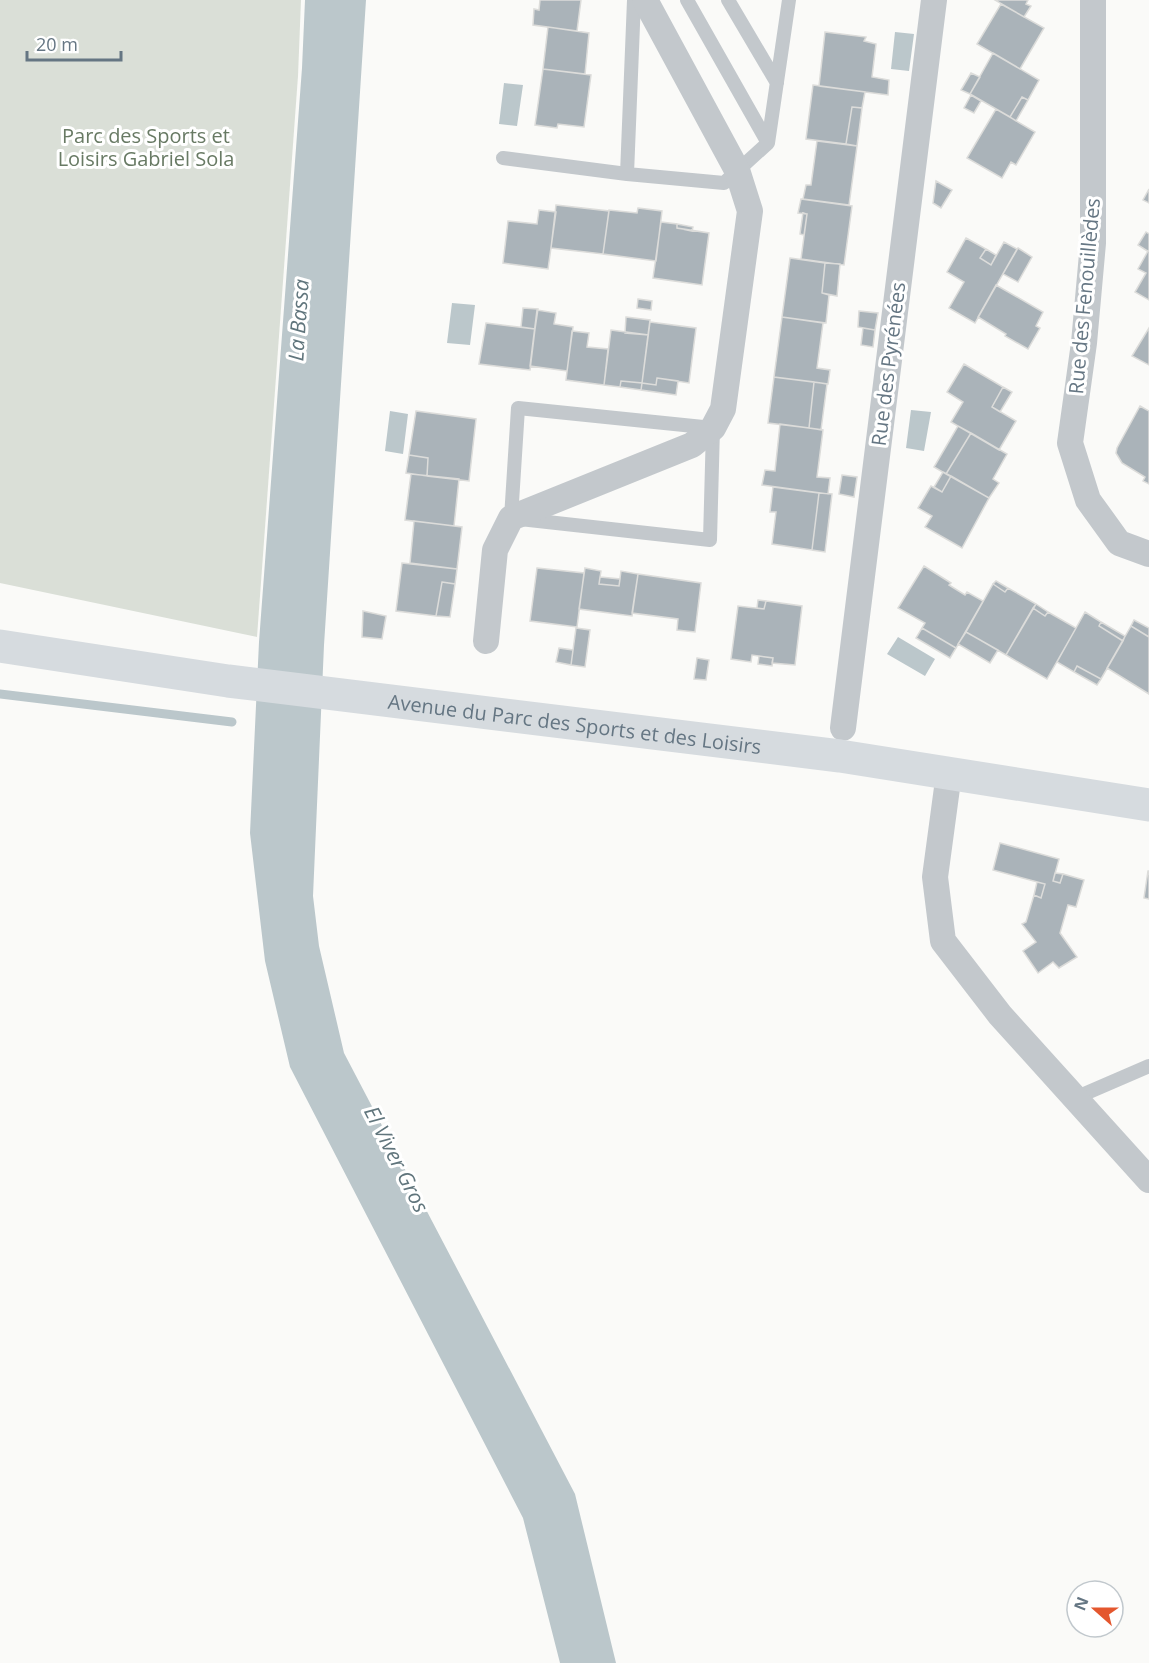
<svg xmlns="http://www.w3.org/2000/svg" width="1149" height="1663" font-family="'Open Sans',sans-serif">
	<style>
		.green { fill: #dadfd7 }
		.water { fill: #bbc7cb }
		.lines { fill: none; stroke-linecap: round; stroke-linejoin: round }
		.stream { stroke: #bbc7cb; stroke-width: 9 }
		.building { fill: #aab3b9; stroke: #dcdcda; stroke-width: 1.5 }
		.lane { stroke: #c3c8cc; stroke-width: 14 }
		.street { stroke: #c3c8cc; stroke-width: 26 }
		.secondary { stroke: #d6dbdf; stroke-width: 33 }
		.labels { text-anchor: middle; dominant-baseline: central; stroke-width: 6; stroke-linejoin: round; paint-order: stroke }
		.park-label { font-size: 20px; fill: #687a64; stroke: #fff }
		.street-label { font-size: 20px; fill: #657683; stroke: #fff }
		.water-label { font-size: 21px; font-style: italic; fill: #60757c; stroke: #fff }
	</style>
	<rect width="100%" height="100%" fill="#fafaf8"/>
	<path class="green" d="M0 0H301L298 76 257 637 0 583Z"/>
	<path class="water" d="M305 0H366L324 645 313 896 319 946 344 1053 575 1494 616 1663H560L523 1518 290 1067 265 961 250 833 259 642 302 68Z
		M895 32 914 34 909 71 891 69Z
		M504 83 523 85 517 126 499 124Z
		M452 303 475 305 470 345 447 343Z
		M911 410 931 412 924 451 906 448Z
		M390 411 408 414 403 454 385 451Z
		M898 637 935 659 925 676 887 654Z"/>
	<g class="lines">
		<path class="stream" d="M0 694 232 722"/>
	</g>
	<path class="building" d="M540 0H581L577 31 533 25 534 9 539 10Z
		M995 0H1028L1026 4 1031 6 1024 17Z
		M1001 4 1044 28 1020 69 977 44Z
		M548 27 589 33 585 74 543 69Z
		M825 32 866 37 864 41 876 44 872 77 889 80 888 95 819 86Z
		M993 53 1039 80 1028 100 1022 97 1010 117 970 94Z
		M543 69 591 75 584 127 558 124 557 128 535 125Z
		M971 73 980 77 970 94 961 90Z
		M813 85 865 92 862 108 852 107 846 144 806 139Z
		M971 95 981 101 974 113 964 108Z
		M1022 97 1028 100 1016 121 1010 117Z
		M852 107 862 108 857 146 846 144Z
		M996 109 1035 132 1016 165 1011 162 1002 178 967 158Z
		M817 141 857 146 849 205 803 199 806 185H811Z
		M936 181 952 190 941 208 933 203Z
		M1149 189V203L1143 200Z
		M801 199 852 206 844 265 801 259 807 214 798 213Z
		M556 205 609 211 603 254 551 248Z
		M638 208 662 211 656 261 603 254 609 210 637 213Z
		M539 210 556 212 548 269 503 263 508 221 537 224Z
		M803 213 807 214 804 235 800 234Z
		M661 222 677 224V228L709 233 702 285 653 278Z
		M677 224 693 227 692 231 677 228Z
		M1146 232 1149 234V252L1138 245Z
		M966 238 986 249 980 258 991 265 1004 242 1017 249 975 323 949 308 964 282 947 272Z
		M1018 248 1032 257 1018 282 1003 274Z
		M986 249 996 255 991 265 980 258Z
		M1148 251 1149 252V300L1135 292 1146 273 1138 269Z
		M790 258 825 263 822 293 829 295 826 323 782 317Z
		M825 263 840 264 837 296 822 293Z
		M996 285 1043 312 1036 326 1040 328 1028 349 1005 336 1006 334 978 317Z
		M638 299 652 301 651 310 637 308Z
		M523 308 538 309 535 329 521 327Z
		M537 310 556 313 554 324 573 327 567 371 530 366Z
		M859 311 878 313 875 330 858 327Z
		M626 317 650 320 648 335 625 333Z
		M782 317 823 323 817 368 830 370 828 384 774 377Z
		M650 322 696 328 689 383 657 378 656 385 642 383Z
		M486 323 535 329 530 370 479 364Z
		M863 328 875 330 873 347 861 345Z
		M1149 328V365L1132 356Z
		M611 330 648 335 642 383 621 381 620 387 604 385Z
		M572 331 589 333 587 347 608 349 604 385 566 380Z
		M964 364 1003 387 992 407 1016 421 999 450 951 422 963 402 947 392Z
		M774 377 814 382 809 428 768 423Z
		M657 378 678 381 676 395 641 390 642 383 656 385Z
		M621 381 642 383 641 390 620 387Z
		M814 382 827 384 821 430 809 428Z
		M1003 387 1012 392 1000 412 992 407Z
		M1140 406 1149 411V484L1143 481 1145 477 1122 463 1116 453 1117 448Z
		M416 411 476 419 469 481 427 476 428 458 409 455Z
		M780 424 823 430 817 477 830 478 828 494 762 485 765 470 775 471Z
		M958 426 971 433 946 474 934 467Z
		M971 433 1007 454 993 479 999 483 989 498 946 474Z
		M409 455 428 458 427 476 406 473Z
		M943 472 951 476 942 492 934 487Z
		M411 474 459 479 454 526 405 520Z
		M842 475 857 477 854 497 839 494Z
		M951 476 989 498 962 548 925 527 932 516 918 508 931 486 942 492Z
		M773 487 819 493 812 550 772 544 776 512H770Z
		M819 493 832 494 825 552 812 550Z
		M414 521 462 527 457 569 410 563Z
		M402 563 457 569 455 584 442 582 436 616 396 611Z
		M924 566 951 583 949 585 965 595 967 592 983 601 956 648 922 628 925 623 898 608Z
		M537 568 584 573 577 627 530 621Z
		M585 568 601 571 599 584 619 586 621 571 638 574 632 616 579 609Z
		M638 574 701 583 695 632 677 630 678 619 632 613Z
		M600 577 620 579 619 586 599 584Z
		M996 581 1008 588 1005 592 993 584Z
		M442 582 455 584 450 617 436 616Z
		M993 584 1005 592 1008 588 1036 604 1006 655 966 632Z
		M758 600 766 601 764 609 757 608Z
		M766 601 802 606 795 665 772 663 773 658 752 655 751 662 731 659 738 606 764 609Z
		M1036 604 1048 612 1045 616 1033 608Z
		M1033 608 1045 616 1048 612 1076 628 1047 679 1006 655Z
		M363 611 386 616 382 639 362 637Z
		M1085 612 1101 622 1099 626 1123 641 1101 679 1077 666 1074 672 1057 662Z
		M1134 620 1149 628V637L1131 626Z
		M1101 622 1125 636 1123 641 1099 626Z
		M1131 626 1149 637V694L1107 668Z
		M576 628 590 630 585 667 571 665Z
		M922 628 956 648 950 658 916 638Z
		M966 632 998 650 990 663 958 644Z
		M559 648 573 650 571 665 556 662Z
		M759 656 773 658 772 666 758 664Z
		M697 658 709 660 706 680 694 679Z
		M1077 666 1101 679 1097 685 1074 672Z
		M1000 843 1059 859 1053 881 1060 883 1063 874 1084 880 1076 907 1068 905 1060 933 1077 957 1059 968 1053 962 1038 973 1023 951 1036 942 1022 924 1026 922 1034 895 1041 898 1045 884 993 870Z
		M1148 871H1149V899L1144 898Z
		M1055 873 1063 874 1060 883 1053 881Z
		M1037 882 1045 884 1041 898 1034 895Z"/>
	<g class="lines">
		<path class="lane" d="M687 0 768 143
			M728 0 777 83
			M503 158 627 174 724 183 768 143 789 0
			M627 174 634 0
			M518 408 713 428 710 540 511 518Z
			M1075 1098 1149 1066"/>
		<path class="street" d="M1093 0V243L1084 343 1070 443 1088 500 1119 543 1149 554
			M486 641 495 550 511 518 692 445 713 428 723 409 750 211 737 170 645 0
			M843 728 934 0
			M949 773 935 877 943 941 1000 1015 1149 1180"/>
		<path class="secondary" id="s1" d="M0 646 228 681 840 756 1149 805"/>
	</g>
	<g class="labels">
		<g class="park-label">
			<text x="146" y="135">Parc des Sports et<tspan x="146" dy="23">Loisirs Gabriel Sola</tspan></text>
		</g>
		<g class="street-label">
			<text transform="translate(1084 296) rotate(-85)">Rue des Fenouillèdes</text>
			<text transform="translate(888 364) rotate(-83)">Rue des Pyrénées</text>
			<text stroke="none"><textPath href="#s1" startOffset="580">Avenue du Parc des Sports et des Loisirs</textPath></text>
		</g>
		<g class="water-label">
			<text transform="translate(298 320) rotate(-86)">La Bassa</text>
			<text transform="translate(397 1159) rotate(63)">El Viver Gros</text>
		</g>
	</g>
	<g transform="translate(1095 1609) rotate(291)"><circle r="28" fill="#ffffff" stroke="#c1c8cd" stroke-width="1.5"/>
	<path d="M0-4.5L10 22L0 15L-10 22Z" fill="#e4572e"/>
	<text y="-9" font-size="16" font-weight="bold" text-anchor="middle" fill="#657683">N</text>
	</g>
	<path d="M27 51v9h94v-9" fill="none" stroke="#657683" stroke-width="3"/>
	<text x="36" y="51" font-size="18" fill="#657683" stroke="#ffffff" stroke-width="4.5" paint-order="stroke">20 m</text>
</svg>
